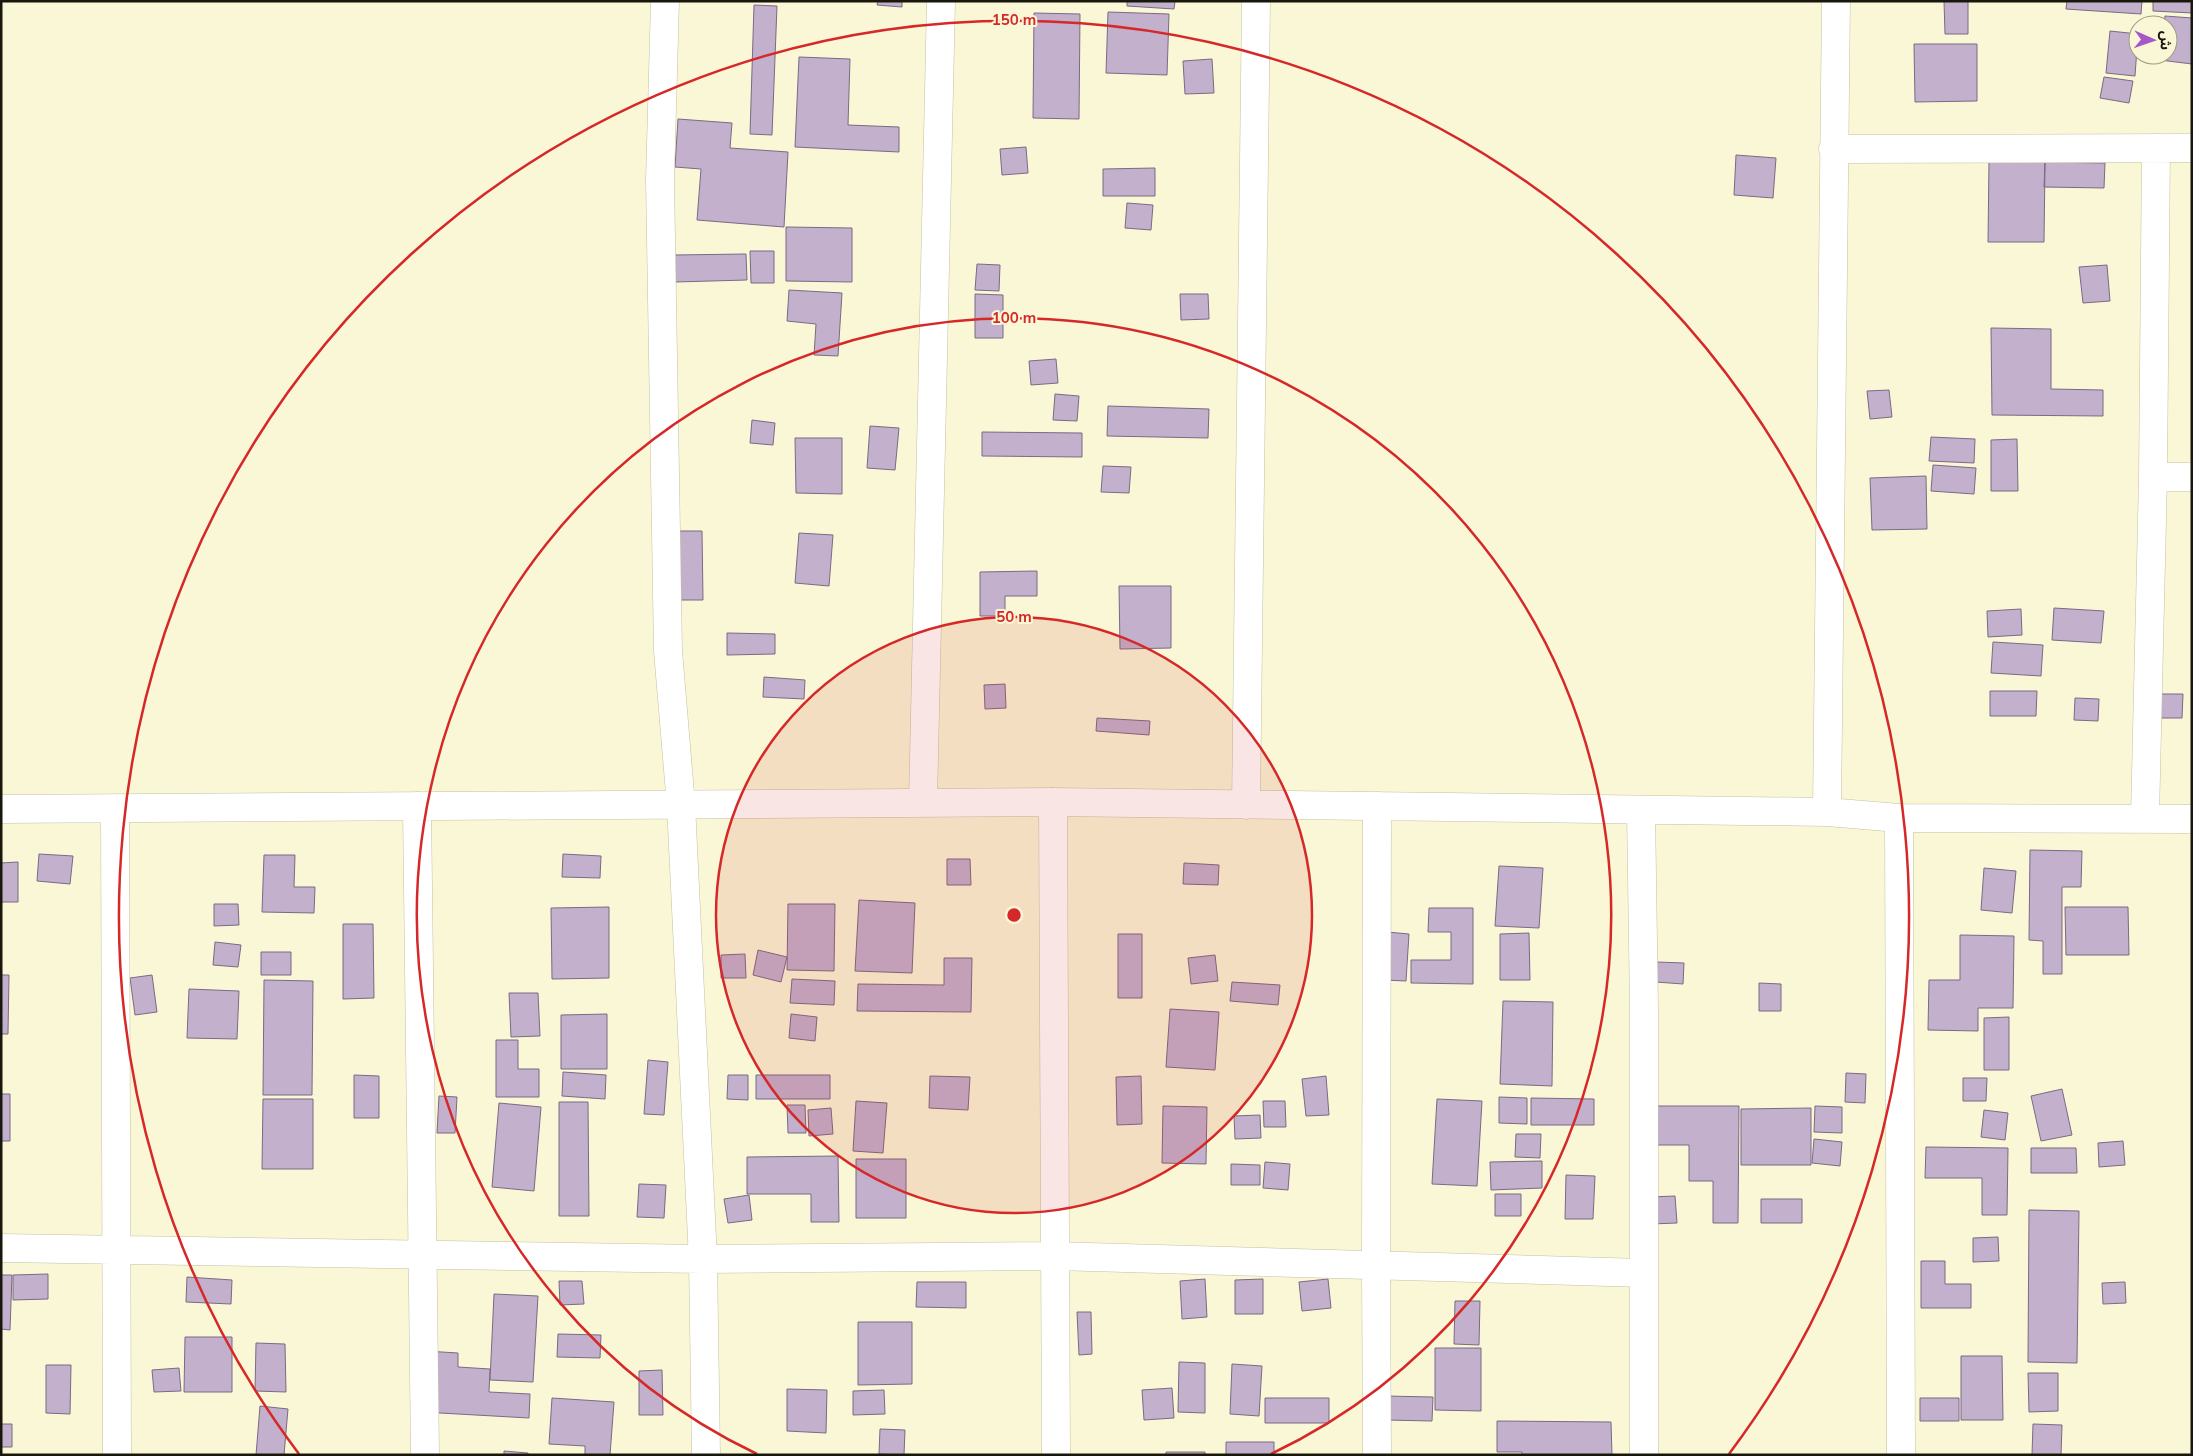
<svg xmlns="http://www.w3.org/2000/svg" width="2193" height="1456" font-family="Mulish,'Noto Sans Arabic',sans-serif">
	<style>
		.building { fill: #c2b0cc; stroke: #7b6a84 }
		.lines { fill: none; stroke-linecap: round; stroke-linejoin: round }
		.minor-casing { stroke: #c4c1a2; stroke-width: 29 }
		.minor { stroke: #fff; stroke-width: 28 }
		.ring { fill: none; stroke: #d62828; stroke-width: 2.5 }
		.centre { fill: #d62828; stroke: #f9f7d6; stroke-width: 2.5 }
		.ring-label { font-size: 15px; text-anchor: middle; font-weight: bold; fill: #d62828; stroke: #f9f7d6; stroke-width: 4; stroke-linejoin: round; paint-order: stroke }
	</style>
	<rect width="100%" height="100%" fill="#f9f7d6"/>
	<path class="building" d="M878 1H902V7L877 5Z
		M1127 1H1175L1174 9 1127 6Z
		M1944 1H1968V34H1945Z
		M2067 1H2142L2141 14 2066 9Z
		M2153 1H2192V13L2153 11Z
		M754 5 777 6 772 135 750 134Z
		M1108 12 1169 14 1167 75 1106 73Z
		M1034 13 1080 14 1079 119 1033 118Z
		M2165 16 2192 18V64L2160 60 2161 55H2168V25H2164Z
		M2110 31 2138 34 2135 76 2106 73Z
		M1914 44H1977V101L1915 102Z
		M799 57 850 59 848 125 899 127V152L795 147Z
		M1212 59 1214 93 1185 94 1183 61Z
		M2104 77 2133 81 2129 103 2100 98Z
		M678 119 732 123 730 148 788 152 784 227 697 220 701 169 675 167Z
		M1026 147 1028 173 1002 175 1000 149Z
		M1736 155 1776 158 1773 198 1734 195Z
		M1989 161 2045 162 2044 242H1988Z
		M2045 162 2105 163 2104 188 2044 187Z
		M1155 168V196H1103V169Z
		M1127 203 1153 205 1151 230 1125 228Z
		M786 227 852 228V282L786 281Z
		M750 251H774V283H751Z
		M746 254 747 280 675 282 674 255Z
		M977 264 1000 265 999 291 975 290Z
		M2107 265 2110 301 2083 303 2079 267Z
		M789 290 842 293 838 356 814 355 816 324 787 321Z
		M975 294 1003 295V338H975Z
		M1180 294H1208L1209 319 1181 320Z
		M1991 328 2051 329V389L2103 390V416L1992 415Z
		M1056 359 1058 383 1031 385 1029 361Z
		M1889 390 1892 417 1870 419 1867 391Z
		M1055 394 1079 396 1077 421 1053 420Z
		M1108 406 1209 409 1208 438 1107 436Z
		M752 420 775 423 773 445 750 443Z
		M870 426 899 428 895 470 867 468Z
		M982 432 1082 433V457L982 456Z
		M1931 437 1975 439 1974 463 1929 461Z
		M795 438H842V494L796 493Z
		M2017 439 2018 491H1991V440Z
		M1933 465 1976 468 1974 494 1931 491Z
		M1103 466 1131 467 1129 493 1101 492Z
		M1926 476 1927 529 1872 530 1870 478Z
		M678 531H702L703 600H678Z
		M799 533 833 535 829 586 795 583Z
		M1037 571V596H1005V616H980V572Z
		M1119 586H1171V648L1120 649Z
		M2054 608 2104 611 2101 643 2052 640Z
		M2021 609 2022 635 1988 637 1987 611Z
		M727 633 775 634V654L727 655Z
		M1993 642 2043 645 2041 676 1991 673Z
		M764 677 805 680 804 699 763 697Z
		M1005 684 1006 708 985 709 984 685Z
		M1990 691H2037L2036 716H1990Z
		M2159 694H2183L2182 718H2159Z
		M2075 698 2099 699 2098 721 2074 720Z
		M1097 718 1150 721 1149 735 1096 731Z
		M2030 850 2082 851 2081 887H2062V974H2043V941L2029 940Z
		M39 854 73 856 70 884 37 881Z
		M563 854 601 856 600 878 562 877Z
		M264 855H295L294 887H315L314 913 262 912Z
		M947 859H970L971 885H947Z
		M18 862V902H1V863Z
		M1184 863 1219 865 1218 885 1183 884Z
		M1499 866 1543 868 1539 928 1495 926Z
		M1984 868 2016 871 2012 913 1981 910Z
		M859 900 915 903 912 973 855 971Z
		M214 904H238L239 925 214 926Z
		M788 904H835L834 971 787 970Z
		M609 907V978L552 979 551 908Z
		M2065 907H2128L2129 955H2066Z
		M1429 908H1473V984L1411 983V960H1451V932H1428Z
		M343 924H373L374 998 343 999Z
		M1387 932 1409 934 1406 981 1384 980Z
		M1529 933 1530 980H1500V934Z
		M1118 934H1142V998H1118Z
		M1960 935 2014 936 2013 1008H1978V1031L1928 1030 1929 980H1960Z
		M215 942 241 945 238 967 213 965Z
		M758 950 787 957 781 982 753 975Z
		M261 952H291V975H261Z
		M745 954 746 978H721V955Z
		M1215 955 1218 981 1191 984 1188 958Z
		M944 958H972L971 1012 857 1011 858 984 944 985Z
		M1657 962 1684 963 1683 984 1656 982Z
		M1 975H9L8 1034H1Z
		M152 975 157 1012 135 1015 130 978Z
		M792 979 835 981 834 1005 790 1003Z
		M264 980 313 981 312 1095H263Z
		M1232 982 1280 985 1278 1005 1230 1001Z
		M1759 983 1781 984V1011H1759Z
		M189 989 239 991 237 1039 187 1038Z
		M509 993H538L540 1036 511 1037Z
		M1503 1001 1553 1002 1552 1086 1500 1084Z
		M1170 1009 1219 1012 1215 1070 1166 1067Z
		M607 1014V1069H561V1015Z
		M791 1014 817 1017 815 1041 789 1038Z
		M2009 1017V1070H1984V1018Z
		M496 1040H518V1069H539V1097H496Z
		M648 1060 668 1062 664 1115 644 1114Z
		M563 1072 606 1075 605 1099 562 1096Z
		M1846 1073 1866 1074 1865 1103 1845 1102Z
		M354 1075 379 1076V1118H354Z
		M728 1075H748V1100L727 1099Z
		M756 1075H830V1099H756Z
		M930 1076 970 1077 968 1110 929 1108Z
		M1141 1076 1142 1124 1117 1125 1116 1077Z
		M1326 1076 1329 1115 1306 1116 1302 1079Z
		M1963 1078H1987L1986 1101H1963Z
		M2062 1089 2072 1135 2041 1141 2031 1096Z
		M1 1094H10V1141H1Z
		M439 1096 457 1097 455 1133H437Z
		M1499 1097 1527 1098V1124L1499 1123Z
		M1531 1098 1594 1099V1125H1531Z
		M263 1099H313V1169H262Z
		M1437 1099 1482 1101 1477 1186 1432 1184Z
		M856 1101 887 1103 883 1153 853 1151Z
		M1263 1101H1285L1286 1127H1264Z
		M559 1102H588L589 1216H559Z
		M499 1103 541 1107 534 1191 492 1187Z
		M787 1105H805L806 1133H788Z
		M1163 1106 1207 1107 1206 1164 1162 1163Z
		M1652 1106H1739L1738 1223H1713V1181H1689V1145H1651Z
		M1815 1106 1842 1107V1133L1814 1132Z
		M831 1108 833 1134 809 1136 808 1110Z
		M1811 1108V1165H1741V1109Z
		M1984 1110 2008 1113 2005 1140 1981 1137Z
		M1260 1115 1261 1138 1235 1139 1234 1116Z
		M1516 1134H1541L1540 1158 1515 1157Z
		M1814 1139 1842 1142 1840 1166 1812 1163Z
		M2123 1141 2125 1165 2099 1167 2098 1143Z
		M1926 1147 2008 1148 2007 1215H1982V1178H1925Z
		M2031 1148H2076L2077 1173H2031Z
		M838 1156 839 1222H811V1194H747V1157Z
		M856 1159H906V1218H856Z
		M1542 1161V1188L1491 1190 1490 1162Z
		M1265 1162 1290 1164 1288 1190 1263 1188Z
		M1231 1164 1260 1165V1185H1231Z
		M1566 1175 1595 1176 1593 1219H1565Z
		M639 1184 666 1185 664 1218 637 1217Z
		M1495 1194H1521V1216H1495Z
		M749 1195 752 1220 728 1223 724 1199Z
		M1675 1196 1677 1223 1651 1224 1650 1197Z
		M1761 1199H1802V1223H1761Z
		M2029 1210 2079 1211 2077 1363 2028 1362Z
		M1998 1237 1999 1261 1973 1262V1238Z
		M1921 1261H1945V1284H1971V1308H1921Z
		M48 1274V1299L13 1300V1275Z
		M1 1275H12L10 1330 1 1329Z
		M187 1277 232 1280 231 1304 186 1302Z
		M1205 1279 1207 1317 1182 1319 1180 1281Z
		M1263 1279V1314H1235V1280Z
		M1328 1279 1331 1308 1302 1311 1299 1282Z
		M559 1281H582L584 1304 560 1305Z
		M917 1282H966V1308L916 1307Z
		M2125 1282 2126 1303 2103 1304 2102 1283Z
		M494 1294 538 1296 533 1382 490 1380Z
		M1455 1301H1480L1479 1345 1454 1344Z
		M1077 1312H1091L1092 1354 1079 1355Z
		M858 1322H912V1384L858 1385Z
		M558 1334 601 1335 600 1358 557 1357Z
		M185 1337H232V1392H184Z
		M256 1343 285 1344 286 1392 255 1391Z
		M1435 1348H1481V1411L1435 1410Z
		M426 1351 458 1353V1367L490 1369 489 1392 530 1394 529 1418 422 1412Z
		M1961 1356H2002L2003 1420H1961Z
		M1179 1362 1205 1363V1413L1178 1412Z
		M1232 1364 1262 1366 1259 1416 1230 1414Z
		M46 1365H71L70 1414 46 1413Z
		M179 1368 181 1391 154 1392 152 1370Z
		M662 1370 663 1415H639V1371Z
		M2028 1373H2058V1411L2029 1412Z
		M1172 1388 1174 1418 1144 1420 1142 1390Z
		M787 1389 827 1390 826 1433 787 1431Z
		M884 1390 885 1414 853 1415V1391Z
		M1386 1396 1433 1397 1432 1421 1386 1420Z
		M552 1398 614 1402 610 1455H585V1446L549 1444Z
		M1265 1398H1329V1423H1265Z
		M1920 1398H1959V1421H1920Z
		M260 1406 288 1409 284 1455H256Z
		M1497 1421 1611 1422 1612 1455H1522V1452H1497Z
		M1 1424H12V1447H1Z
		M2033 1424 2062 1425 2061 1455H2032Z
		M880 1429 905 1430 904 1455 879 1454Z
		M1226 1442H1274V1455H1226Z
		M504 1451 528 1453V1455H504Z
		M1166 1452H1205V1455H1166Z"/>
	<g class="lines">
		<g class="minor-casing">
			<path id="minor" d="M665 1 660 180 668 651 681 805 703 1259 706 1455
				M1833 149 2192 148
				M2153 477H2192
				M1053 802 1056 1455
				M923 803 941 1
				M1246 805 1256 1
				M417 806 425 1455
				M1377 806 1376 1267 1377 1455
				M115 808 117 1455
				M1 809 1053 802 1827 812 1899 818 2192 819
				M1641 810 1644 1009V1455
				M1827 812 1836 1
				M2145 817 2153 477 2156 148
				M1899 818 1901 1455
				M1 1248 703 1259 1055 1256 1643 1273"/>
		</g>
		<use href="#minor" class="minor"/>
	</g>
	<circle cx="1014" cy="915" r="298" fill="#d62828" fill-opacity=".12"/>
	<g class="ring">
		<circle cx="1014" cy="915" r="298"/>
		<path d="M757 1454A597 597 0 1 1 1271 1454"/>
		<path d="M299 1454A895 895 0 1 1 1729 1454"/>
	</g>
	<circle cx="1014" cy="915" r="8" class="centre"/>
	<g class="ring-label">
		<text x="1014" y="25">150 m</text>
		<text x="1014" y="323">100 m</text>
		<text x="1014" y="622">50 m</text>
	</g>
	<rect width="2193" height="1456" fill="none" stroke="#18170b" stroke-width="5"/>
	<g transform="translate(2153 40) rotate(92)"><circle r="24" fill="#f9f7d6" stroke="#9f9d85"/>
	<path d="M0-4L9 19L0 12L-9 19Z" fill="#a658c9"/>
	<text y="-8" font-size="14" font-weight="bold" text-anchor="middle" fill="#18170b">ش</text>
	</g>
</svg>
